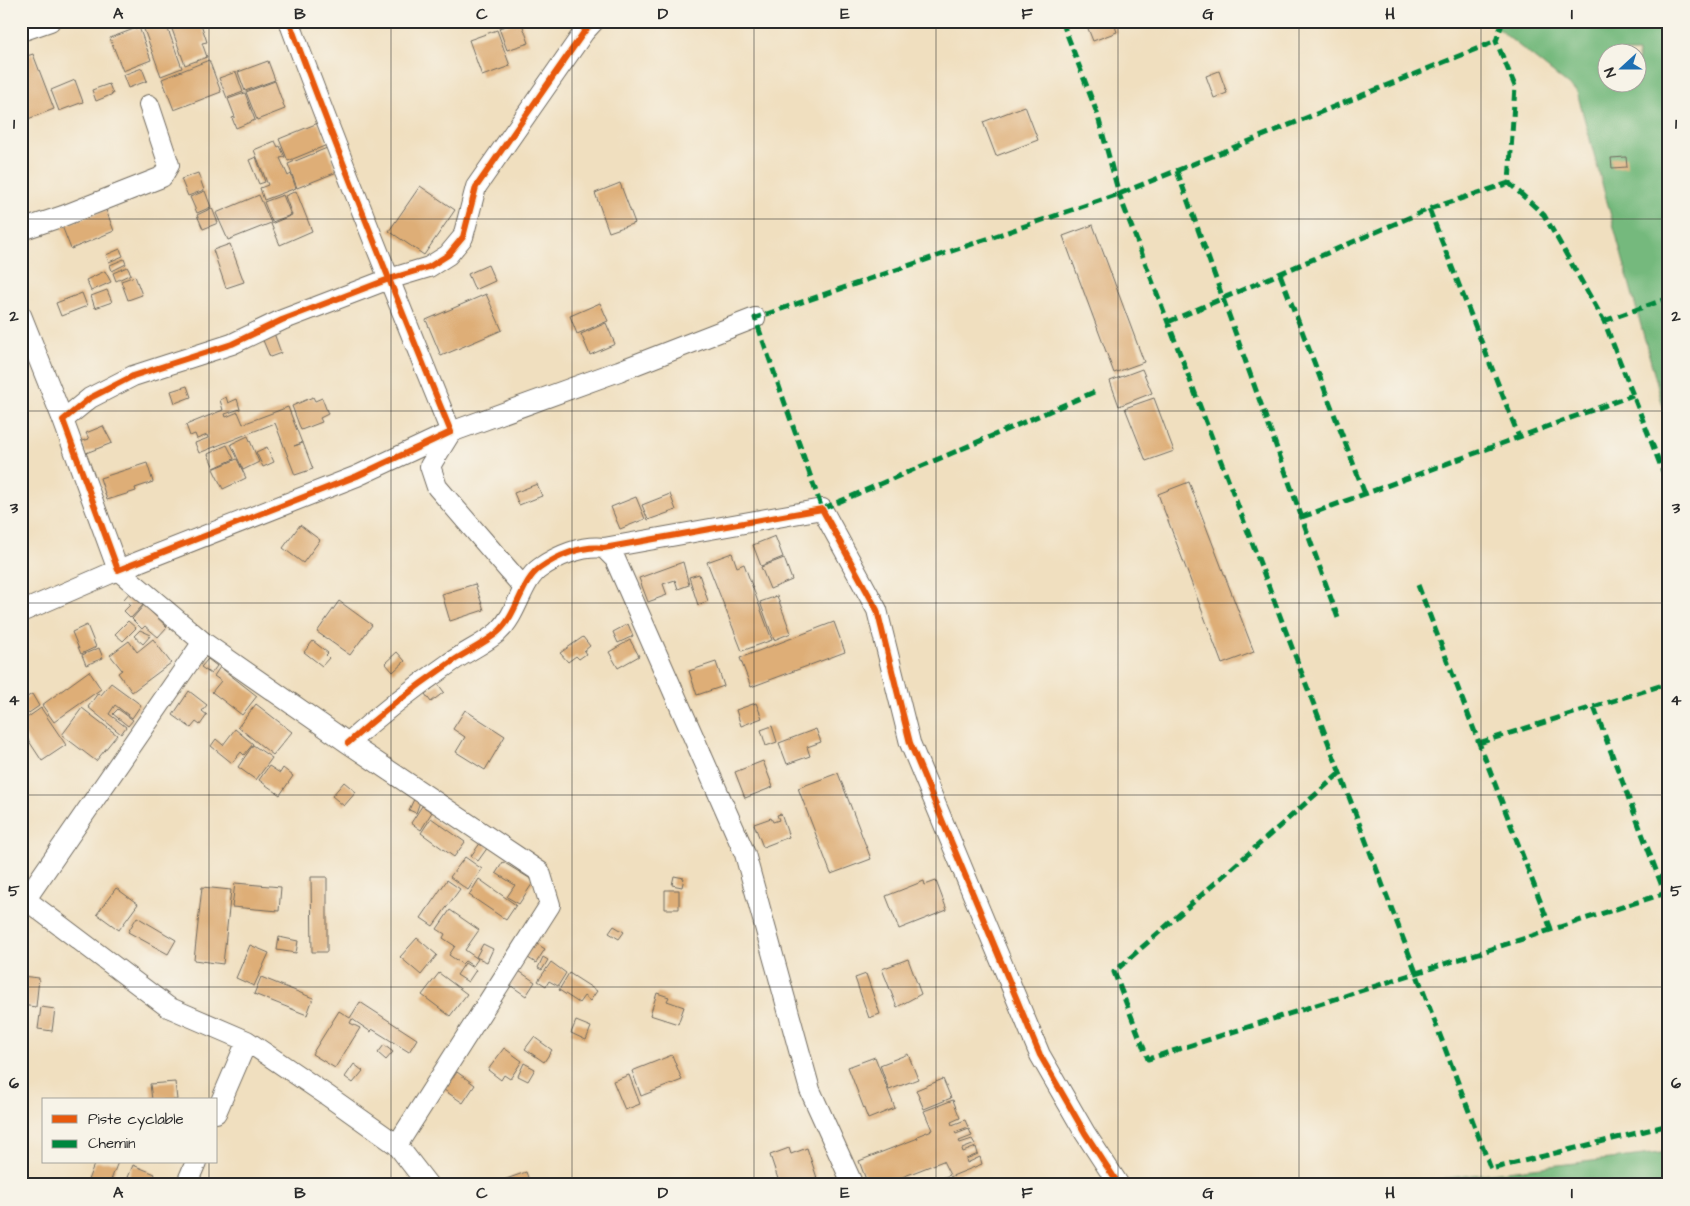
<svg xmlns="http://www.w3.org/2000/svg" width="1690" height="1206" font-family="'Architects Daughter',sans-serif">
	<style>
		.forest { fill: #75b97d; stroke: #507254; fill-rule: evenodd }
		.building { fill: #deae77 }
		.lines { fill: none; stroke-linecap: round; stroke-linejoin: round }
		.minor-casing { stroke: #706a5f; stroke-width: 22 }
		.minor { stroke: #fff; stroke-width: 20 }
		.quiet { stroke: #00873e; stroke-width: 5; stroke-dasharray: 10 5; stroke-linecap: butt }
		.cycleway-casing { stroke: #f7f3e8; stroke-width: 9 }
		.cycleway { stroke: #e8590c; stroke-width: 6 }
		.grid { fill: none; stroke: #2b2b2b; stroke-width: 1; stroke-opacity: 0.55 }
		.neatline { fill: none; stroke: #2b2b2b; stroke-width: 2 }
		.grid-label { font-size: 16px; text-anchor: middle; font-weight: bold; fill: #2b2b2b }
	</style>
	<rect width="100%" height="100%" fill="#f7f3e8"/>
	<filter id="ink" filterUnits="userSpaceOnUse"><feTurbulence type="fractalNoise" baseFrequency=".02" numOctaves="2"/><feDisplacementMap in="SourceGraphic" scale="10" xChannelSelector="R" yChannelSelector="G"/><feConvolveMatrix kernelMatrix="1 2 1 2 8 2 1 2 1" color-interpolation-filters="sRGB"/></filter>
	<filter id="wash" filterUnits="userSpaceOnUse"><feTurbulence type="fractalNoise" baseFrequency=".0096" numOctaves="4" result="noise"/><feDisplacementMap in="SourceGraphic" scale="20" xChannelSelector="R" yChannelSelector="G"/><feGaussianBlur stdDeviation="1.12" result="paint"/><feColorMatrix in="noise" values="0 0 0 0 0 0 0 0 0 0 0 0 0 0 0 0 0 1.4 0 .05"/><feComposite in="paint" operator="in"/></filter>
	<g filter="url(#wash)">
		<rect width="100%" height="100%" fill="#f0dfbf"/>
		<path class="forest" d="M1488 21H1669V428L1577 92ZM1608 52H1638V82H1608Z
			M1669 1152V1185H1388Z"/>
		<g id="blocks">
			<path class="building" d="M141 21H165L182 68 161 76Z
				M169 21H200L207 42 202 43 207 57 185 65Z
				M521 21 529 43 507 50 499 28Z
				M1085 21H1113L1117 32 1093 41Z
				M139 27 151 60 123 71 110 38Z
				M497 30 510 66 482 76 469 40Z
				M33 54 54 109 28 119 21 102V58Z
				M209 60 221 92 174 110 162 79Z
				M268 61 275 80 245 91 238 72Z
				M142 68 147 81 128 88 123 75Z
				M1219 71 1227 93 1214 98 1206 76Z
				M236 72 243 92 227 98 219 78Z
				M75 80 83 102 59 111 51 90Z
				M275 81 285 109 257 120 246 92Z
				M109 84 113 94 96 101 92 90Z
				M245 93 255 120 236 128 232 118 235 117 228 99Z
				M1025 106 1038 140 996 156 983 122Z
				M318 123 327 145 288 161 279 139Z
				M275 141 278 147 280 146 285 157 280 158 288 176 291 174 296 188 264 200 260 188 268 185 254 150Z
				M327 148 337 172 297 188 288 164Z
				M256 157 265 182 259 184 249 160Z
				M1626 157 1627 167 1612 168 1611 158Z
				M198 173 204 190 188 196 181 179Z
				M620 183 635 223 609 232 595 193Z
				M420 186 455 210 424 255 389 231Z
				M205 191 211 207 197 213 190 197Z
				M296 191 312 231 280 245 271 224 292 215 285 196Z
				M259 195 271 223 228 240 216 213Z
				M283 195 291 215 272 222 264 202Z
				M212 208 218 223 203 229 197 215Z
				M106 210 114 231 71 249 62 226Z
				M1093 225 1144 362 1114 373 1063 236Z
				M230 244 244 282 226 288 213 250Z
				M120 249 123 256 109 262 106 255Z
				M124 259 126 264 112 271 110 265Z
				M488 265 495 281 475 290 468 274Z
				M127 267 131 274 116 281 113 273Z
				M105 271 111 282 91 291 86 280Z
				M135 276 142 295 128 300 121 281Z
				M107 290 112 302 95 308 91 296Z
				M82 293 87 306 61 316 56 303Z
				M486 294 502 330 441 356 426 320Z
				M600 303 608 321 577 334 570 316Z
				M606 323 615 344 590 355 581 334Z
				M274 333 281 353 270 357 262 338Z
				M1142 369 1152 393 1119 406 1110 381Z
				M187 386 191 397 175 403 171 391Z
				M226 397 228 403 237 399 240 409 225 414 226 417 238 412 243 424 288 407 302 443 294 446 303 443 313 469 295 475 275 423 199 453 195 443 208 438 207 435 197 439 195 434 190 436 186 425 223 410 220 400Z
				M313 397 315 401 322 398 328 414 320 418 322 422 301 430 292 406Z
				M1154 398 1174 451 1146 461 1125 408Z
				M103 426 112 443 86 453 82 441 89 439 86 433Z
				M248 436 259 462 243 470 231 444Z
				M227 445 234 459 214 468 208 454Z
				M267 447 274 462 263 467 256 452Z
				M237 459 246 478 223 489 213 469Z
				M147 463 153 482 135 488 136 491 107 500 100 478Z
				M1189 482 1254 652 1222 664 1158 494Z
				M537 484 542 496 519 505 514 493Z
				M670 494 676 510 648 520 642 505Z
				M636 497 645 519 620 529 611 507Z
				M300 525 320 540 303 563 283 548Z
				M775 536 783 557 761 566 753 545Z
				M732 553 737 567 744 564 772 640 742 651 707 562Z
				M784 558 792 580 770 589 761 567Z
				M683 562 689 585 678 589 675 580 663 584 667 595 648 602 639 578Z
				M699 574 708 601 698 605 689 577Z
				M475 584 484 610 450 621 442 594Z
				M131 591 144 604 131 618 124 611 130 605 124 599Z
				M777 596 791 633 774 640 760 602Z
				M339 601 372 625 350 655 317 632Z
				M144 605 167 627 158 637 145 626 142 629 132 619Z
				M128 621 136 628 123 641 115 634Z
				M834 622 845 652 751 687 740 658Z
				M628 624 633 636 618 643 613 632Z
				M87 625 96 647 81 654 72 632Z
				M140 630 151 635 143 644 134 636Z
				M583 637 590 646 584 651 586 654 579 659 576 656 568 662 560 653Z
				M153 639 171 663 132 692 118 673 122 670 110 655 129 641 137 652Z
				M630 640 639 656 618 668 609 652Z
				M313 641 328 653 326 655 329 658 322 666 304 652Z
				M99 648 103 658 86 665 82 655Z
				M397 652 405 661 393 672 385 663Z
				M208 659 217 666 211 674 201 667Z
				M716 662 724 686 697 695 689 671Z
				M220 667 257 696 242 715 212 692 221 681 214 676Z
				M89 671 101 689 54 722 42 705Z
				M111 683 141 705 132 718 115 705 109 714 126 727 121 734 88 707 98 693 101 695Z
				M438 684 444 692 431 702 425 694Z
				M189 691 207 705 202 711 207 715 200 725 196 722 191 728 173 715Z
				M32 694 39 706 23 717 21 701Z
				M756 703 762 718 741 726 736 710Z
				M256 704 292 732 273 755 238 727Z
				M41 708 66 745 42 761 21 729V722Z
				M82 708 117 735 96 761 62 735Z
				M118 709 133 720 128 726 113 714Z
				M465 710 505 736 485 770 456 752 465 737 453 729Z
				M772 726 777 742 766 746 761 730Z
				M235 729 253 744 244 755 241 752 232 763 211 746 216 739 223 745Z
				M816 729 821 742 807 747 810 756 787 764 779 743Z
				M253 745 272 758 256 780 238 767Z
				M763 761 773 787 745 798 735 772Z
				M269 766 280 773 283 768 293 776 280 795 259 780Z
				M838 773 871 859 831 874 798 788Z
				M344 782 356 792 344 806 332 796Z
				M415 797 421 799 416 813 409 810Z
				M422 806 432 812 421 830 411 823Z
				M781 814 789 837 763 847 754 824 771 818 773 822 779 820 777 815Z
				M431 818 465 842 454 857 421 833Z
				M481 842 488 847 478 861 471 856Z
				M465 857 482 869 468 890 450 877Z
				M503 862 534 881 519 904 507 897 515 885 496 873Z
				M674 876 684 878 682 887 672 885Z
				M311 877H327V952H312Z
				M479 879 516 905 506 920 469 895Z
				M447 880 460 889 433 926 421 918Z
				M924 881 925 885 936 881 947 910 899 929 886 896Z
				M235 883 281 887 279 911 232 907Z
				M202 887 231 890 223 964 194 960Z
				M116 888 138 904 119 930 97 914Z
				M665 890H679V909H665Z
				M450 910 479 930 465 950 478 959 473 966 465 961 462 964 449 955 455 946 443 938 445 934 437 929Z
				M137 917 176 940 168 954 128 932Z
				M614 926 624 932 619 939 609 933Z
				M279 937 298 941 296 953 277 950Z
				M417 938 437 955 421 975 400 957Z
				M534 942 545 949 536 963 525 956Z
				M483 944 493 949 487 962 476 957Z
				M250 945 269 953 254 986 236 978Z
				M543 957 548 960 542 970 538 968Z
				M908 959 921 994 897 1007 882 969Z
				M551 962 566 973 558 986 549 981 546 986 538 981Z
				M465 963 476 970 468 982 457 975Z
				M519 971 535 982 526 996 510 985Z
				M439 973 467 994 450 1016 422 995Z
				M569 973 597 991 590 1001 584 996 579 1003 559 990Z
				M866 974 880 1014 869 1018 855 978Z
				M21 976 39 978 36 1007 21 1005Z
				M261 977 313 998 307 1015 254 994Z
				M657 993 669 997 667 1001 684 1007 678 1024 650 1015Z
				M360 1002 417 1039 409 1052 372 1029 371 1032 352 1019 350 1023 360 1028 335 1068 312 1054 339 1011 350 1018Z
				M41 1007 55 1009 52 1031 38 1029Z
				M576 1021 591 1027 586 1040 571 1033Z
				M534 1037 552 1050 544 1062 525 1049Z
				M384 1045 393 1052 386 1060 378 1053Z
				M504 1048 522 1061 510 1079 504 1075 501 1080 488 1070Z
				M908 1054 918 1079 889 1090 880 1065Z
				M672 1055 682 1080 641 1096 632 1071Z
				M875 1057 895 1108 868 1119 848 1067Z
				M524 1063 535 1069 528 1081 518 1076Z
				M354 1064 363 1071 353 1083 345 1077Z
				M457 1072 475 1085 463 1103 444 1090Z
				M629 1075 640 1104 625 1110 613 1081Z
				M943 1079 951 1098 924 1109 916 1090Z
				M175 1082 177 1100H152L150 1084Z
				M953 1100 960 1118 951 1122 952 1125 965 1120 968 1127 955 1132 956 1134 969 1129 972 1136 959 1141 960 1143 972 1139 975 1144 962 1149 963 1152 976 1147 978 1154 966 1159 967 1163 980 1157 982 1164 950 1177 953 1185 929 1183 950 1175 943 1161 882 1185H868L859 1161 918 1138 917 1136 932 1130 924 1111Z
				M789 1148 791 1154 807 1148 817 1178 797 1185H780L770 1155Z
				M95 1162H118L109 1185H86Z
				M133 1165 155 1174 151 1185H125Z
				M526 1172 530 1183 534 1182V1185H499L498 1182Z"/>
		</g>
	</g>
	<g filter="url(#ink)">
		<use href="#blocks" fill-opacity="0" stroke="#706a5f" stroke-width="1"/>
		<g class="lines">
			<g class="minor-casing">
				<path id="minor" d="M289 21C340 159 395 295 451 432L357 476 118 570 63 420 90 398 133 376 232 344 282 320 389 279 429 267 448 255 463 237 476 187 584 32 594 21
					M21 31 50 21
					M21 230 63 216 162 177 169 165 149 105
					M21 315 63 420
					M604 548 615 559 745 854 810 1090 853 1185
					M524 588 437 487 430 466 451 432 619 371 755 318
					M21 612 118 570 203 642 348 743 540 872 550 905 397 1145
					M348 743C379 715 412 689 447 665 463 653 483 645 498 632 518 614 521 581 540 568 557 556 582 545 604 548L822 509 877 610 910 743 1040 1055 1085 1133 1119 1185
					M21 896 168 1007 247 1041 328 1096 397 1145 428 1185
					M21 906 203 642
					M216 1113 247 1041
					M186 1185 196 1162"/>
			</g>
			<use href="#minor" class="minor"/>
			<path class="quiet" d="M1062 21 1097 113 1119 194 1491 1169 1669 1125
				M1503 21 1496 41 1515 86 1509 183 1544 215 1604 321 1669 487
				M1177 171 1338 618
				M1429 209 1519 437
				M1280 274 1365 494
				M1604 321 1669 298
				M1168 322 1429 209 1509 183
				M1094 392 822 509 755 318 1119 194 1496 41
				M1302 517 1633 395
				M1418 585 1551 929
				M1594 707 1665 894
				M1479 743 1669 683
				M1340 773 1114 972 1148 1059 1669 892"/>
			<g class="cycleway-casing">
				<path id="cycleway" d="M289 21C340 159 395 295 451 432L357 476 118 570 63 420 90 398 133 376 232 344 282 320 389 279 429 267 448 255 463 237 476 187 584 32 594 21
					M348 743C379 715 412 689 447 665 463 653 483 645 498 632 518 614 521 581 540 568 557 556 582 545 604 548L822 509 877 610 910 743 1040 1055 1085 1133 1119 1185"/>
			</g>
			<use href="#cycleway" class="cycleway"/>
		</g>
	</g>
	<path class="grid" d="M209 21V1100M391 21V1185M572 21V1185M754 21V1185M936 21V1185M1118 21V1185M1299 21V1185M1481 21V1185M21 219H1669M21 411H1669M21 603H1669M21 795H1669M21 987H1669M209 1162V1185"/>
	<rect width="1690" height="1206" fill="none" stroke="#f7f3e8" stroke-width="55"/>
	<rect x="42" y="1098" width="175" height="65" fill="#f7f3e8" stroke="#a5a39c"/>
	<rect x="52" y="1115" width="25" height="8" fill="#e8590c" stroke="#a5a39c"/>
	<text x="88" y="1124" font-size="15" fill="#2b2b2b">Piste cyclable</text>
	<rect x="52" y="1140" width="25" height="8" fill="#00873e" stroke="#a5a39c"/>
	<text x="88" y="1148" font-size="15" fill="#2b2b2b">Chemin</text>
	<g transform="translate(1622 68) rotate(249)"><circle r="24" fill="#f7f3e8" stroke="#a5a39c"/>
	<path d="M0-4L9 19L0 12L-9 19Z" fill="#1f6fb2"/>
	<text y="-8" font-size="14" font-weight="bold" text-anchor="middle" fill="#2b2b2b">N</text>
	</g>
	<rect x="28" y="28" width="1634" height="1150" class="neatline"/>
	<g class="grid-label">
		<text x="118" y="19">A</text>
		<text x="300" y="19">B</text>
		<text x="482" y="19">C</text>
		<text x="663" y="19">D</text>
		<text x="845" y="19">E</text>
		<text x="1027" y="19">F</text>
		<text x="1208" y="19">G</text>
		<text x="1390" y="19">H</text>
		<text x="1572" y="19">I</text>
		<text x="14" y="129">1</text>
		<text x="1676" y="129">1</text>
		<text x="14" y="321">2</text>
		<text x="1676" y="321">2</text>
		<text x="14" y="513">3</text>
		<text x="1676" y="513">3</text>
		<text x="14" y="705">4</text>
		<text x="1676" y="705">4</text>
		<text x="14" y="896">5</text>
		<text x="1676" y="896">5</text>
		<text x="14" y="1088">6</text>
		<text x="1676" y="1088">6</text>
		<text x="118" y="1198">A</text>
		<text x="300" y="1198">B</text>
		<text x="482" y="1198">C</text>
		<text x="663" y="1198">D</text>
		<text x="845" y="1198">E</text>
		<text x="1027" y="1198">F</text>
		<text x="1208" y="1198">G</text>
		<text x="1390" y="1198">H</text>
		<text x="1572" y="1198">I</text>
	</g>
</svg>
